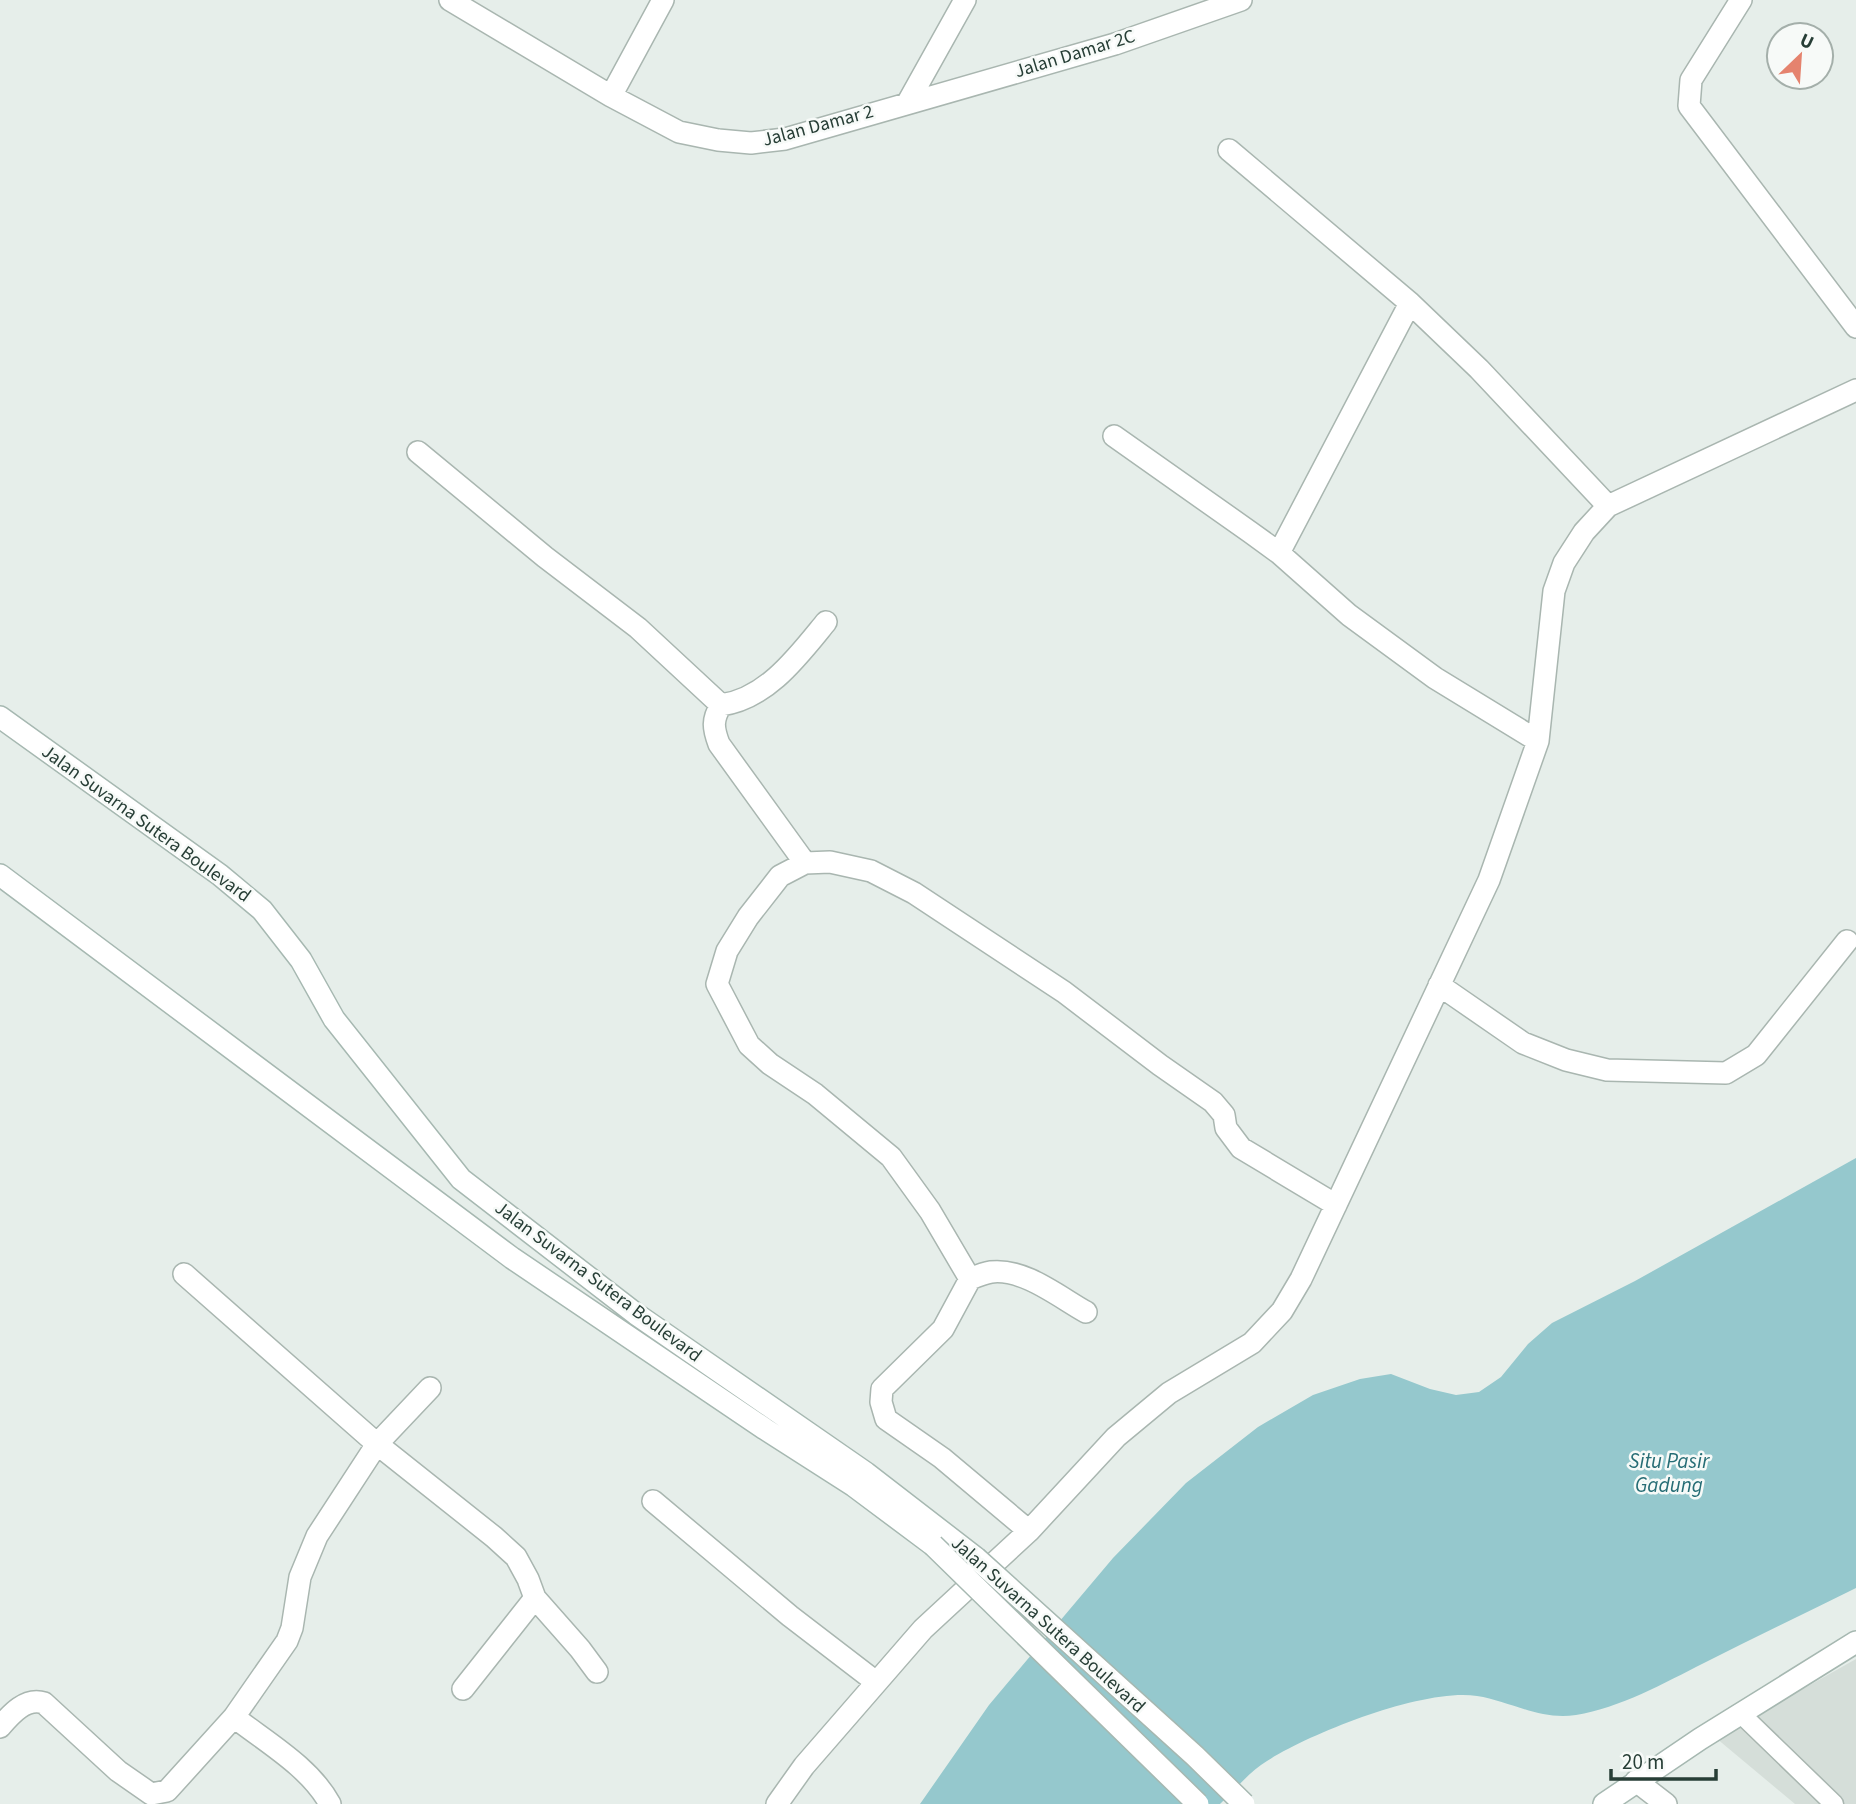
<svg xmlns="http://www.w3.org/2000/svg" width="1856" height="1804" font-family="'Source Sans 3',sans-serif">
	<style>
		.built { fill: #d5ded9 }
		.water { fill: #95c8cd }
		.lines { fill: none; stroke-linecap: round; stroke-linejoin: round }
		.lane-casing { stroke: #a9b6b0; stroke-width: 21 }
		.street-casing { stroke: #a9b6b0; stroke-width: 24 }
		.secondary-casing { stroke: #a6b8b1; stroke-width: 24 }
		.lane { stroke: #fff; stroke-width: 18 }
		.street { stroke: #fff; stroke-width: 21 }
		.secondary { stroke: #fff; stroke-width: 21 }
		.secondary-bridge-casing { stroke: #a6b8b1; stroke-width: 24; stroke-linecap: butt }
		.secondary-bridge { stroke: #fff; stroke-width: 21 }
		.labels { text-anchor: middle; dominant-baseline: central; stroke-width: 5; stroke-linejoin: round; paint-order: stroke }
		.street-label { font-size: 19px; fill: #273e36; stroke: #f7faf8 }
		.water-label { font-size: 21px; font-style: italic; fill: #266d75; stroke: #f7faf8 }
	</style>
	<rect width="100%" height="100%" fill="#e6eeea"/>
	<path class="built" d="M1856 1659V1804H1795L1716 1738Z"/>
	<path class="water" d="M1856 1158V1588C1805 1613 1754 1638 1704 1663 1664 1683 1620 1708 1576 1715 1541 1721 1510 1701 1477 1696 1424 1688 1313 1732 1267 1761 1250 1771 1235 1790 1220 1804H920L989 1705 1113 1558 1186 1483 1258 1427 1313 1395 1360 1379 1391 1374 1430 1389 1456 1395 1479 1392 1501 1377 1528 1344 1552 1323 1635 1281Z"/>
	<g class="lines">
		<g class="lane-casing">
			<path id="lane" d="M1740 1713 1834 1804"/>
		</g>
		<g class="street-casing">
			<path id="street" d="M450 0 611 96 679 132 718 140 751 143 785 139 1115 44 1241 0
				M1741 0 1691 80 1689 106 1856 327
				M611 96 663 0
				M908 102 965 0
				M1229 150 1410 303 1479 369 1608 506
				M1114 436 1250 532 1279 553 1349 615 1435 678 1538 741
				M418 452 545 557 638 628 721 705C767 699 799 655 826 622
				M1279 553 1410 303
				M721 705C712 720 713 728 719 744L805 863
				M1439 985 1523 1043 1566 1060 1607 1070 1726 1073 1756 1055 1847 941
				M184 1274 377 1444 494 1537 516 1557 528 1579 535 1598 580 1649 597 1672
				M970 1279C977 1276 984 1273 991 1272 1024 1268 1059 1297 1086 1312
				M653 1501 790 1616 876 1682
				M1029 1531 942 1458 886 1419 881 1402 882 1389 943 1329 970 1279 930 1211 891 1157 815 1094 770 1064 749 1045 717 984 727 951 748 917 780 876 805 863 830 862 871 871 914 893 1064 992 1160 1065 1213 1102 1224 1115 1226 1128 1241 1148 1336 1205
				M463 1689 535 1598
				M234 1717C266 1742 310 1767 330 1804
				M0 1727C11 1714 26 1697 44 1703L118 1771 151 1794 167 1791 234 1717 287 1641 292 1628 300 1577 317 1536 377 1444 430 1388
				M1636 1781 1666 1804
				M777 1804 804 1766 923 1629 1029 1531 1116 1437 1169 1393 1252 1343 1282 1311 1301 1279 1489 880 1538 741 1554 591 1564 563 1584 532 1608 506 1856 390"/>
		</g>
		<g class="secondary-casing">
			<path id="secondary" d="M0 717 220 875 262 910 301 960 334 1019 461 1179 636 1314 866 1473 976 1558
				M0 875 512 1258 765 1429 854 1486 933 1545
				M1604 1804 1700 1739 1856 1642"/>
		</g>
		<use href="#lane" class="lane"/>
		<use href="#street" class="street"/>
		<use href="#secondary" class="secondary"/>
		<g class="secondary-bridge-casing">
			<path id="secondary-bridge" d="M933 1545 1198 1804
				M976 1558 1195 1756 1244 1804"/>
		</g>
		<use href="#secondary-bridge" class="secondary-bridge"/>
	</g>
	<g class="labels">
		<g class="street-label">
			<text transform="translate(1075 54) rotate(-17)">Jalan Damar 2C</text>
			<text transform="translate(818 126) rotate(-15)">Jalan Damar 2</text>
			<text transform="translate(146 824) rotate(36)">Jalan Suvarna Sutera Boulevard</text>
			<text transform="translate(598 1282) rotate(37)">Jalan Suvarna Sutera Boulevard</text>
			<text transform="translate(1048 1625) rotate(42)">Jalan Suvarna Sutera Boulevard</text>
		</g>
		<g class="water-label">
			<text x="1669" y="1461">Situ Pasir<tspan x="1669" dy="24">Gadung</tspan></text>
		</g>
	</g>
	<g transform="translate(1800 56) rotate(25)"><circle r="33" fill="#f7faf8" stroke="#a4afaa" stroke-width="2"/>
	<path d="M0-5L12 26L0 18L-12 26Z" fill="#e5836e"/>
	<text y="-10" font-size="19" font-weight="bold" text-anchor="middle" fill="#273e36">U</text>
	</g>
	<path d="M1611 1769v10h105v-10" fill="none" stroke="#273e36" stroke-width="3.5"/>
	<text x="1622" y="1769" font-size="21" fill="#273e36" stroke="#f7faf8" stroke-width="5" paint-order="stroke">20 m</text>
</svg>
